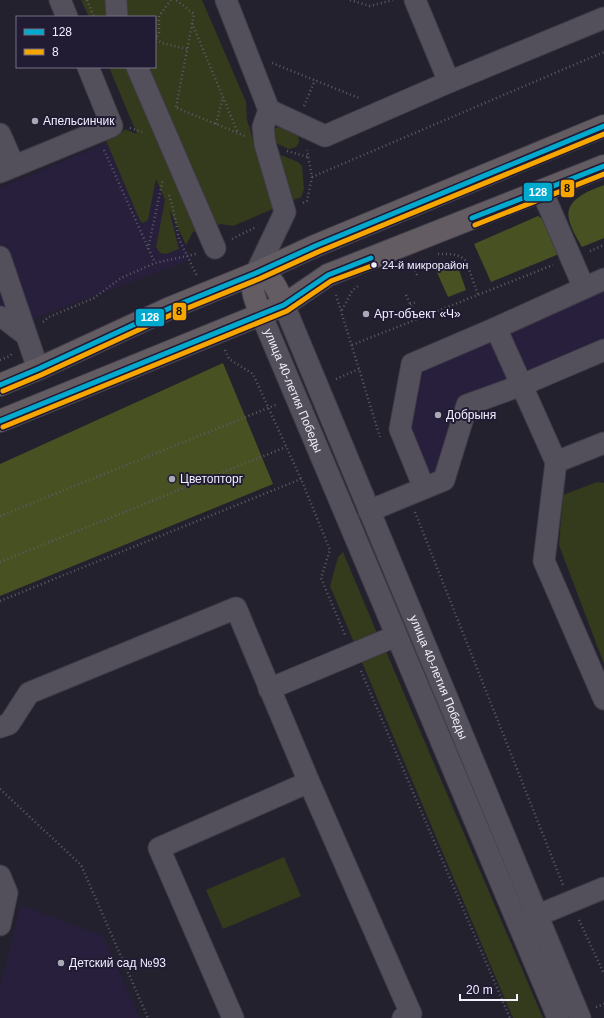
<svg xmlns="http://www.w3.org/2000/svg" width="604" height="1018" font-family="Helvetica,sans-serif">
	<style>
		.built { fill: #271f3c }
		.green { fill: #343a1c }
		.forest { fill: #485122 }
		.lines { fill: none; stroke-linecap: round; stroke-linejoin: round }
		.minor-casing { stroke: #3f3c48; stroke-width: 23 }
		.major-casing { stroke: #3f3c48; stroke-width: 24 }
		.path { stroke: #5d5b64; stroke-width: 2.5; stroke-dasharray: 1 3; stroke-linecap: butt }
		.minor { stroke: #53505b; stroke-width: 21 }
		.major { stroke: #635c62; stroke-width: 22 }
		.bus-1-casing { stroke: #211b34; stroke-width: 8 }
		.bus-2-casing { stroke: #211b34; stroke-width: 8 }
		.bus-1 { stroke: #00a9ce; stroke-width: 5 }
		.bus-2 { stroke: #f7a600; stroke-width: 5 }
		.poi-dot { fill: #aaa8b5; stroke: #211b34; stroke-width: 1.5 }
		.bus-dot { fill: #f2f0fe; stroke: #211b34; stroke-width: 1.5 }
		.labels { text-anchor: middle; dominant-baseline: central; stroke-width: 4; stroke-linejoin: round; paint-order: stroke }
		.bus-label { font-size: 11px; fill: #f2f0fe; stroke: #211b34; text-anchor: start }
		.poi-label { font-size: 12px; fill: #f2f0fe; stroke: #211b34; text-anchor: start }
		.street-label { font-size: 12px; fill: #f2f0fe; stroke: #211b34 }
		.line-badge { stroke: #211b34; stroke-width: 1.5 }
		.badge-label { font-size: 11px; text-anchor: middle; font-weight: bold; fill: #fff }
		.pale-badge-label { font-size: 11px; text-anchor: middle; font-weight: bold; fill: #111 }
	</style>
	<rect width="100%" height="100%" fill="#24212e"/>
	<path class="built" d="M133 132 191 260 0 331V188Z
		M604 279V350L467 405 444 480 424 488 400 429 412 364Z
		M21 905 103 936 140 1018H0V989Z"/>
	<path class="green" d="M81 0H202L246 102 247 120 275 208 233 226 221 224 193 232 186 245 169 209 179 249 166 254 160 253 156 247 165 200 156 179 148 220 143 223 140 221 105 138 124 131V129L137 134 109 67H155V17H89Z
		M281 127 298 134 299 142 296 147 289 149 273 142 272 130 274 128Z
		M276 153 298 162 302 166 304 189 301 197 291 201Z
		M597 482 604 483V664L559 545 563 495Z
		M343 552 379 638 356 647 330 586 338 557Z
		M385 649 543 1018H513L361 660Z
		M284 857 301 896 223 929 206 890Z"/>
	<path class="forest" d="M604 185V238L582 247C577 238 571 229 569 219 564 199 591 190 604 185Z
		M538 216 545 221 559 254 491 282 474 244Z
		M447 264 454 265 458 267 466 290 448 297 435 268Z
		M223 363 273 484 0 596V464Z"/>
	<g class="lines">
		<g class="minor-casing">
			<g id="minor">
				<path d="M60 0 67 17"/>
				<path d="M116 0 117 17"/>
				<path d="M226 0 269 110 325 136 449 82 604 18"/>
				<path d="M415 0 449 82"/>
				<path d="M137 67 215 248"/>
				<path d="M0 134 14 166"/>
				<path d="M0 172 112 126 88 67"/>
				<path d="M542 191 584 288"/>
				<path d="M0 257 38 369"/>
				<path d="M256 273 285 212 265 144 263 127 269 110"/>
				<path id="s1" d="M284 305 580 1018"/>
				<path id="s2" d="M261 314 558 1018"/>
				<path d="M0 317 4 318 26 335"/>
				<path d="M496 328 556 462"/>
				<path d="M604 443 556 462 544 561 604 699"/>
				<path d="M424 488 400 429 412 364 496 328 604 279"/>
				<path d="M369 511 444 480 467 405 522 385 604 350"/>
				<path d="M269 689 396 636"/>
				<path d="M0 727 9 724 29 693 236 608 309 782 411 1014 403 1018"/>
				<path d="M0 876 7 893 0 925"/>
				<path d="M524 921 604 888"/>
				<path d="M233 1018 159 848 309 782"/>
			</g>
		</g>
		<g class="major-casing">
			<path id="major" d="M256 273C275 277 277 290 284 305
				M256 273C249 287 255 300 261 314
				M0 385 38 369 170 308 256 273 315 246 604 126
				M0 421 284 305 328 275 604 166"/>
		</g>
		<path class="path" d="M87 0 94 17
			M350 0 370 6 393 0
			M192 23 238 133
			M156 39 162 43 187 49
			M155 40 159 33V16L171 0
			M272 63 359 98 361 97
			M304 106 315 80
			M176 107 194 14 176 0
			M177 108 245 136
			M216 124 223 97
			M130 128 142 132
			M104 150 155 263
			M287 151 308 157
			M312 177 604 52
			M169 195 173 208 179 239 197 276
			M303 203 307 201 312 177 307 150
			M232 239 256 227
			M148 249 163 179
			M590 251 604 245
			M438 254C449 254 458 253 466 261L478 295
			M412 263 417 275
			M336 295 380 437
			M406 295 417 319
			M410 304 417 302
			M342 310 352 291 358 286
			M43 322 49 317 94 298 121 278 155 263 196 254
			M352 345 553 265
			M225 350 229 359 253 374 301 479 330 550 321 578 345 635
			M0 360 10 356 12 353
			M336 379 359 369
			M415 512 563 885
			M0 516 278 404
			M0 562 286 447
			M0 601 301 479
			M361 671 510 1018
			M0 789 81 865 148 1018
			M579 920 604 974
			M596 1007 604 1004"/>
		<use href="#minor" class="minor"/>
		<use href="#major" class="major"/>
		<g class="bus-1-casing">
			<path id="bus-1" d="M472 218 604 166
				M0 385 38 369 170 308 256 273 315 246 604 126
				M0 421 284 305 328 275 371 258"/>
		</g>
		<g class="bus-2-casing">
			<path id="bus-2" d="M475 225 604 174
				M3 391 41 375 173 314 259 279 318 252 604 134
				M3 427 287 311 331 281 374 265"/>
		</g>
		<use href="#bus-1" class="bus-1"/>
		<use href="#bus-2" class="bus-2"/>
	</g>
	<g class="poi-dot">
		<circle cx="35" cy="121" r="4"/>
		<circle cx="366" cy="314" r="4"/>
		<circle cx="438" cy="415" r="4"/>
		<circle cx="172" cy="479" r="4"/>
		<circle cx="61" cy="963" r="4"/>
	</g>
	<circle class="bus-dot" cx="374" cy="265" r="3.5"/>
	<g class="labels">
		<g class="bus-label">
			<text x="382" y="265">24-й микрорайон</text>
		</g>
		<g class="poi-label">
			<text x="43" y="121">Апельсинчик</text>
			<text x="374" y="314">Арт-объект «Ч»</text>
			<text x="446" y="415">Добрыня</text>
			<text x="180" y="479">Цветопторг</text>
			<text x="69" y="963">Детский сад №93</text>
		</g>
		<g class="street-label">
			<text stroke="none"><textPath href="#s2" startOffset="83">улица 40-летия Победы</textPath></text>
			<text stroke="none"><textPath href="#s1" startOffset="403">улица 40-летия Победы</textPath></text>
		</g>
	</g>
	<g class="line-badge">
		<rect x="560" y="179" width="15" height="19" rx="4" fill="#f7a600"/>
		<rect x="523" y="182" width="30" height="20" rx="4" fill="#00a9ce"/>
		<rect x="172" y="302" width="15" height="19" rx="4" fill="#f7a600"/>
		<rect x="135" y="308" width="30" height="19" rx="4" fill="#00a9ce"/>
	</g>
	<g class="badge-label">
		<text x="538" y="196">128</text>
		<text x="150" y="321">128</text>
	</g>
	<g class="pale-badge-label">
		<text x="567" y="192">8</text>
		<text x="179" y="315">8</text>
	</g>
	<rect x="16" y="16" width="140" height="52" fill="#211b34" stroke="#757085"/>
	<rect x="24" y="29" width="20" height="6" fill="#00a9ce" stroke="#757085"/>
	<text x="52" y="36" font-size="12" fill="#f2f0fe">128</text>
	<rect x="24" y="49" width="20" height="6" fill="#f7a600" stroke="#757085"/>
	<text x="52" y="56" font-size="12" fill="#f2f0fe">8</text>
	<path d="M460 994v6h57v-6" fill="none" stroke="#f2f0fe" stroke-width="2"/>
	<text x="466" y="994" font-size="12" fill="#f2f0fe" stroke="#211b34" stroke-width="3" paint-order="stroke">20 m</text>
</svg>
